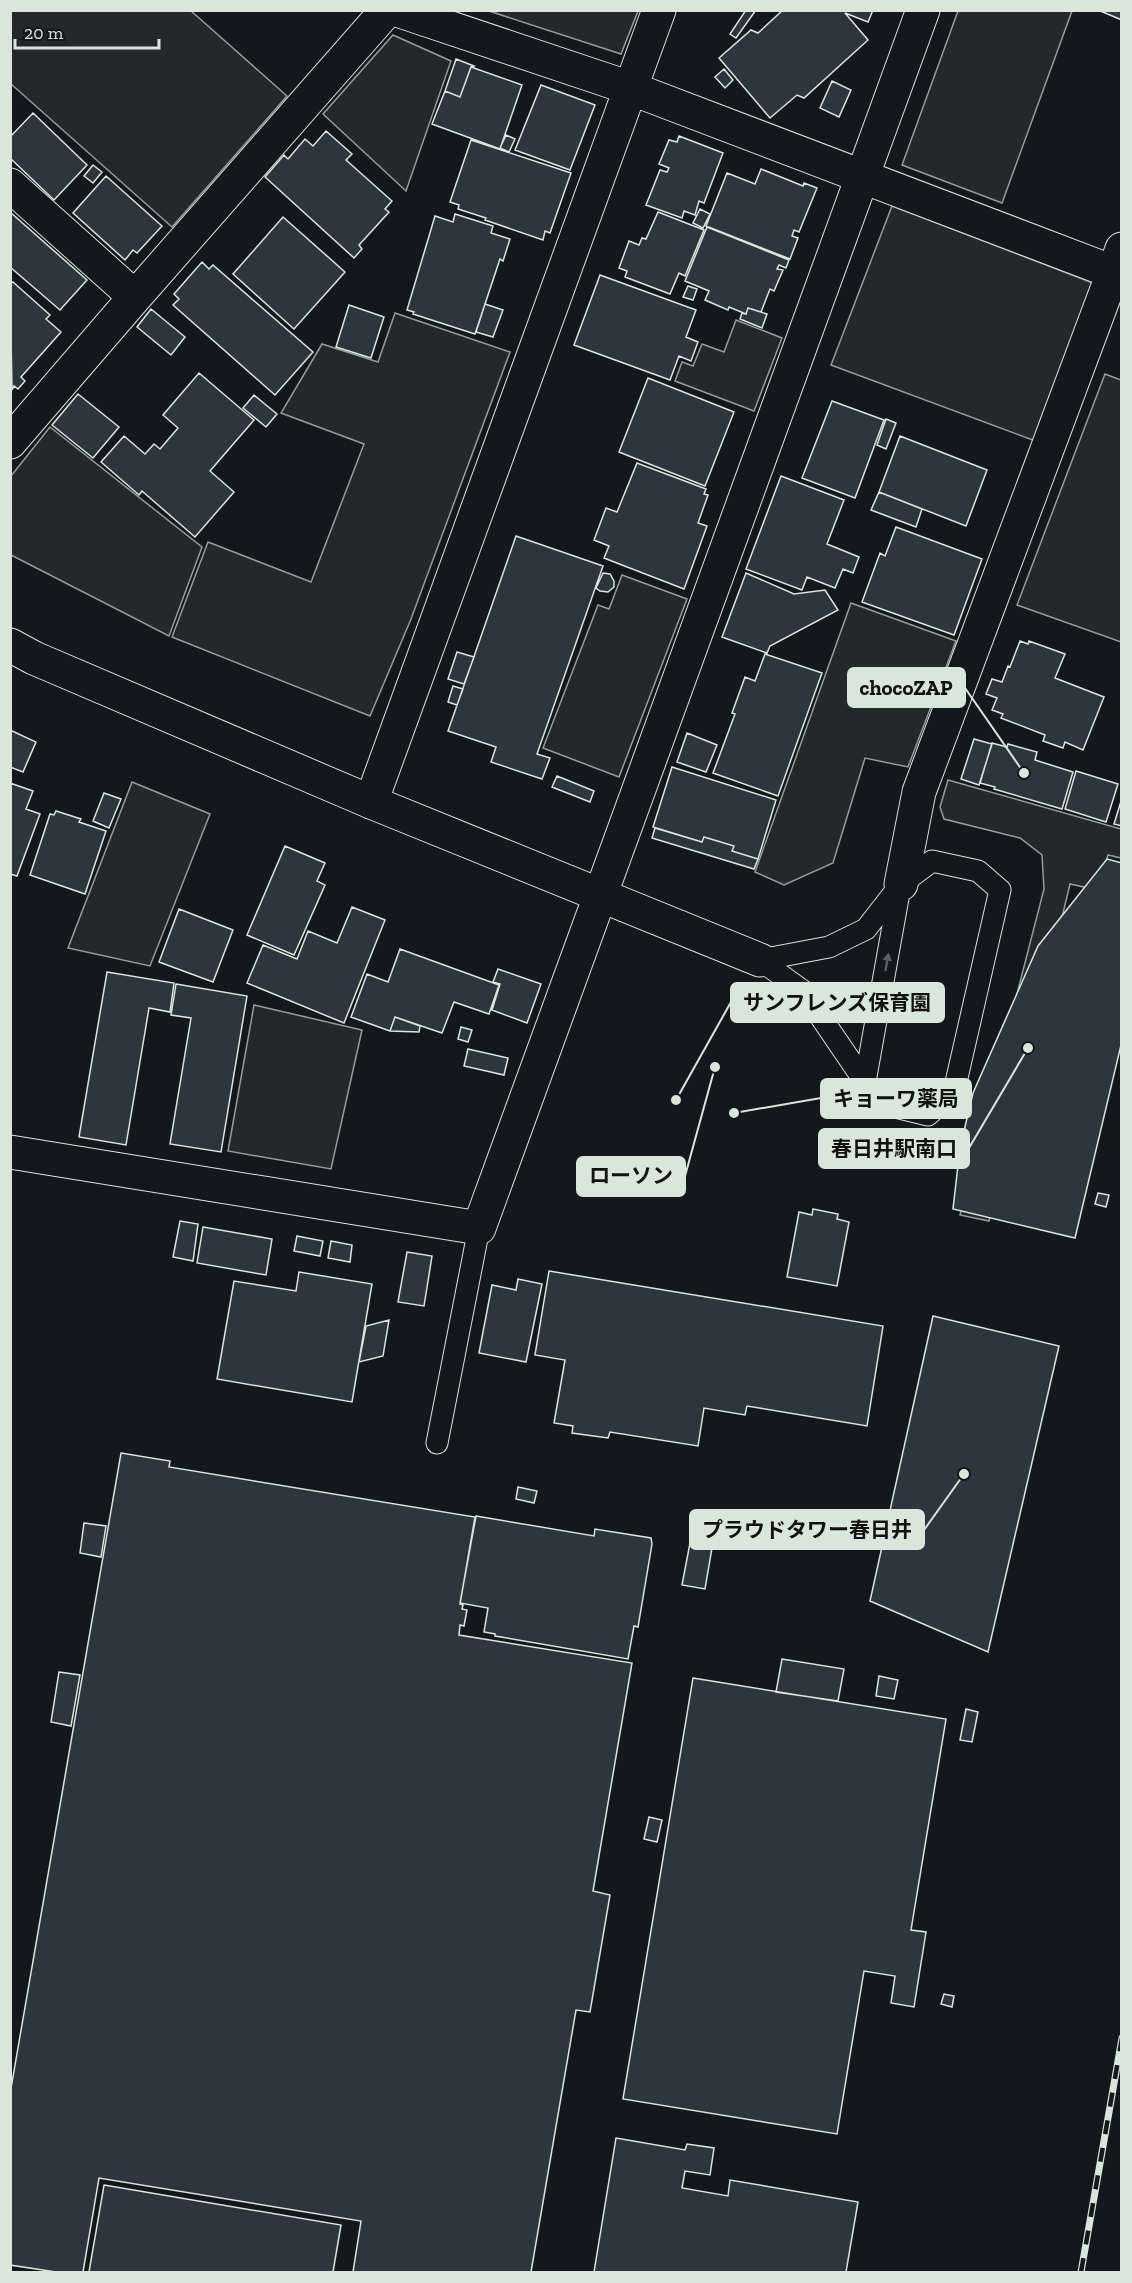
<svg xmlns="http://www.w3.org/2000/svg" width="1132" height="2283" font-family="'Zilla Slab','Noto Sans JP',serif">
	<style>
		.parking { fill: #24282b; stroke: #939e99; stroke-width: 1.5 }
		.building { fill: #2c363c; stroke: #d8e6dc; stroke-width: 1.5 }
		.lines { fill: none; stroke-linecap: round; stroke-linejoin: round }
		.lane-casing { stroke: #d8e6dc; stroke-width: 23 }
		.street-casing { stroke: #d8e6dc; stroke-width: 35 }
		.secondary-casing { stroke: #d8e6dc; stroke-width: 35 }
		.lane { stroke: #14181c; stroke-width: 21 }
		.street { stroke: #14181c; stroke-width: 33 }
		.secondary { stroke: #14181c; stroke-width: 33 }
		.rail-casing { stroke: #d8e6dc; stroke-width: 7 }
		.rail { stroke: #14181c; stroke-width: 4.5; stroke-dasharray: 14; stroke-linecap: butt }
		.oneway { fill: #59605f }
		.leader { fill: none; stroke: #d8e6dc; stroke-width: 2 }
		.callout-dot { fill: #d8e6dc; stroke: #14181c; stroke-width: 2 }
		.callout { fill: #d8e6dc; stroke: #d8e6dc; stroke-width: 2 }
		.callout-label { font-size: 21px; text-anchor: middle; font-weight: bold; fill: #111 }
	</style>
	<rect width="100%" height="100%" fill="#14181c"/>
	<path class="parking" d="M190 10 287 96 172 227 11 84V11Z
		M489 11 638 10V11L621 54Z
		M958 11H1072L1002 203 902 165Z
		M393 35 451 61 406 191 323 114Z
		M892 206 1098 285 1038 442 831 365Z
		M395 313 510 352 411 619 370 716 172 637 208 542 311 582 364 444 281 413 322 344 378 362Z
		M736 320 782 338 754 411 675 381 682 362 693 366 702 344 724 352Z
		M1105 374 1121 380V642L1017 605Z
		M50 427 202 547 169 636 11 555V476Z
		M622 575 687 599 619 777 543 748 598 605 609 609Z
		M851 603 956 641 908 767 865 758 833 863 784 885 755 872Z
		M948 780 1121 829V858L1108 855 1098 890 1070 884 989 1221 960 1215 1044 889 1042 855 1020 838 944 819 940 807Z
		M132 782 210 814 150 966 68 948Z
		M254 1005 362 1030 331 1169 228 1151Z"/>
	<path class="building" d="M746 10H756L736 38 730 34Z
		M783 10H873L868 22 845 13 868 40 804 98 797 95 770 118 719 58 751 30 758 33Z
		M1098 10H1122V20Z
		M456 59 474 66 471 67 460 97 445 91Z
		M471 67 522 85 500 149 432 124 445 91 460 97Z
		M724 69 733 80 725 88 715 77Z
		M832 81 851 90 839 117 820 108Z
		M541 85 595 105 570 170 515 150Z
		M33 113 87 165 54 200 10 158V137Z
		M326 131 352 154 346 160 392 201 385 209 389 212 359 245 362 249 354 258 265 177 284 155 288 159 305 139 313 146Z
		M506 135 515 139 509 152 500 148Z
		M679 136 723 153 704 203 699 201 695 215 684 211 682 218 646 205 660 170 667 172 669 168 659 164 669 140 677 142Z
		M471 140 571 173 550 233 545 231 543 240 485 220 486 218 458 209 459 205 450 202Z
		M93 165 102 172 93 183 84 176Z
		M761 169 803 186 804 183 817 188 799 232 794 230 792 236 798 238 790 259 706 226 727 173 755 184Z
		M106 176 162 226 137 253 133 250 125 260 73 213Z
		M700 209 710 214 703 228 693 223Z
		M10 212 87 280 60 310 10 267Z
		M658 212 704 230 685 276 679 273 670 294 625 277 627 271 619 268 629 241 639 245 642 238 646 239Z
		M455 214 493 226 491 233 510 239 503 261 500 259 475 334 413 314 414 312 407 310 435 216 453 222Z
		M283 217 345 272 294 329 233 274Z
		M707 227 789 260 786 268 779 265 777 269 783 270 774 291 770 289 761 312 748 308 746 314 729 307 728 310 705 300 709 291 685 281Z
		M202 262 209 269 213 265 313 352 275 395 173 305 179 299 174 294Z
		M600 275 696 310 686 337 698 342 691 361 679 356 670 380 574 345Z
		M13 282 50 315 46 319 61 332 21 377 25 381 18 389 14 386 12 390 10 284Z
		M688 286 697 289 693 300 683 297Z
		M485 304 503 310 493 337 476 332Z
		M349 305 384 317 371 358 336 347Z
		M748 308 767 314 762 328 740 319 742 313 746 314Z
		M151 309 185 337 171 355 137 327Z
		M199 373 254 420 210 471 234 492 195 537 142 491 139 495 101 462 124 436 145 454 154 444 160 449 178 428 163 415Z
		M648 378 734 412 705 486 619 452Z
		M78 394 119 427 93 458 52 425Z
		M254 395 277 414 266 427 243 408Z
		M832 401 884 420 855 498 802 478Z
		M886 419 896 423 886 449 877 445Z
		M900 436 987 470 966 526 879 492Z
		M637 463 706 489 704 494 708 495 698 523 707 526 684 589 604 558 609 546 594 540 606 508 617 512Z
		M781 476 844 500 827 544 859 557 853 573 843 569 835 588 807 577 802 590 746 569Z
		M879 492 922 509 916 527 871 510Z
		M896 527 982 559 954 635 862 602 880 553 885 556Z
		M516 536 603 566 537 754 550 758 542 779 491 762 496 747 448 731Z
		M603 573 610 574 614 581V587L608 592 600 591 596 588Z
		M746 573 794 594 825 590 838 610 770 646 767 653 722 637Z
		M1020 641 1028 644 1029 641 1065 654 1055 678 1104 697 1083 750 1065 742 1063 748 1043 741 1045 735 1001 718 1003 714 992 710 997 698 986 694 992 679 1002 682 1008 666 1010 667Z
		M457 652 474 657 464 684 448 679Z
		M765 654 822 673 778 796 713 773 735 714 732 713 745 677 755 681Z
		M453 686 463 689 457 705 448 702Z
		M10 730 36 742 23 772 10 767Z
		M687 733 717 745 706 772 677 762Z
		M974 739 992 744 979 785 961 779Z
		M992 743 1007 747 1008 744 1037 752 1035 760 1073 772 1062 809 994 789 995 787 980 783Z
		M672 767 776 800 758 859 732 851 734 846 704 837 702 842 653 827Z
		M1076 771 1118 784 1106 822 1065 809Z
		M557 776 594 791 590 802 552 787Z
		M10 783 33 791 26 809 40 814 17 876 10 874Z
		M104 793 121 799 109 828 93 821Z
		M1122 798V826L1114 824Z
		M56 811 81 819 79 822 106 831 85 894 30 875 50 814 54 815Z
		M655 828 702 842 704 837 734 846 732 851 758 859 754 869 652 838Z
		M285 846 325 863 317 881 325 885 294 955 247 935Z
		M1107 859 1122 863V1041L1075 1238 953 1209 960 1148 973 1093 1038 946Z
		M352 907 385 920 344 1023 247 983 263 945 297 959 308 931 337 943Z
		M179 909 233 930 213 982 159 962Z
		M400 949 499 985 489 1014 454 1002 442 1033 395 1017 390 1031 351 1017 367 974 388 982Z
		M498 969 541 984 527 1023 492 1010 500 984 493 982Z
		M107 972 174 983 170 1012 149 1008 126 1145 79 1137Z
		M176 984 247 996 221 1152 170 1144 191 1018 171 1015Z
		M395 1017 420 1026 419 1032 390 1031Z
		M461 1027 472 1030 468 1042 458 1039Z
		M468 1049 508 1058 504 1075 464 1066Z
		M1098 1193 1109 1195 1106 1207 1095 1204Z
		M813 1209 838 1214 837 1219 849 1222 837 1286 787 1277 799 1212 812 1215Z
		M180 1221 198 1224 193 1261 173 1257Z
		M203 1227 272 1239 266 1275 197 1263Z
		M297 1236 323 1241 320 1256 294 1251Z
		M331 1241 352 1245 350 1262 328 1258Z
		M407 1252 432 1256 424 1306 398 1302Z
		M549 1271 883 1326 867 1426 747 1406 745 1415 704 1408 698 1446 610 1432 608 1438 572 1433 573 1426 554 1423 565 1360 535 1355Z
		M299 1272 372 1284 352 1402 217 1379 234 1281 296 1291Z
		M518 1279 542 1284 526 1362 479 1353 492 1285 516 1290Z
		M933 1316 1059 1346 988 1652 870 1601Z
		M389 1320 383 1356 359 1362 366 1326Z
		M121 1453 170 1461 169 1467 475 1517 460 1604 463 1605 462 1609 467 1610 464 1626 460 1625 459 1635 632 1663 593 1891 610 1895 590 2012 576 2010 531 2272H353L361 2221 99 2178 83 2272H56L10 2265V2094Z
		M518 1487 537 1491 534 1503 516 1499Z
		M476 1516 594 1536 595 1529 651 1538 652 1544 638 1627 634 1626 628 1659 495 1636V1634L484 1632 488 1608 460 1603Z
		M84 1523 106 1526 101 1557 80 1553Z
		M690 1543 712 1548 705 1589 682 1585Z
		M782 1659 844 1669 838 1701 776 1692Z
		M59 1672 80 1675 71 1726 51 1722Z
		M879 1676 898 1680 894 1699 876 1696Z
		M693 1678 946 1719 911 1930 926 1932 914 2007 891 2003 895 1976 864 1971 837 2134 623 2099Z
		M966 1709 978 1712 972 1742 960 1740Z
		M649 1817 662 1820 657 1842 644 1839Z
		M944 1994 954 1996 952 2007 941 2004Z
		M616 2138 685 2150 687 2144 714 2148 710 2175 685 2171 682 2188 728 2196 730 2180 858 2202 846 2272H594Z
		M104 2185 341 2225 333 2272H89Z"/>
	<g class="lines">
		<g class="lane-casing">
			<path id="lane" d="M932 861 978 871 1000 890 954 1091 928 1115 875 1102 865 1082 803 991 760 960 829 947 866 929 901 884Z
				M865 1082 900 887
				M437 1443 479 1228"/>
		</g>
		<g class="street-casing">
			<path id="street" d="M397 10 630 88 1113 272
				M10 185 135 297
				M10 442 135 297 387 10
				M371 802 659 10
				M901 884 919 792 1122 249
				M10 1152 479 1228 923 10"/>
		</g>
		<g class="secondary-casing">
			<path id="secondary" d="M10 645 34 658 371 802 760 960"/>
		</g>
		<use href="#lane" class="lane"/>
		<use href="#street" class="street"/>
		<use href="#secondary" class="secondary"/>
		<g class="rail-casing">
			<path id="rail" d="M1081 2272 1122 2038"/>
		</g>
		<use href="#rail" class="rail"/>
	</g>
	<defs><path id="oneway-solid" d="M-6-.8H1V-3.2L6.5 0L1 3.2V.8H-6Z" transform="scale(1.5)"/></defs>
	<use class="oneway" href="#oneway-solid" transform="translate(887 962) rotate(-80)"/>
	<path class="leader" d="M1024 773L965 688M676 1100L731 1002M734 1113L821 1098M1028 1048L969 1148M715 1067L685 1176M964 1474L924 1530"/>
	<g class="callout-dot">
		<circle cx="1024" cy="773" r="6"/>
		<circle cx="676" cy="1100" r="6"/>
		<circle cx="734" cy="1113" r="6"/>
		<circle cx="1028" cy="1048" r="6"/>
		<circle cx="715" cy="1067" r="6"/>
		<circle cx="964" cy="1474" r="6"/>
	</g>
	<g class="callout">
		<rect x="848" y="668" width="117" height="39" rx="6"/>
		<rect x="731" y="983" width="213" height="39" rx="6"/>
		<rect x="821" y="1079" width="150" height="39" rx="6"/>
		<rect x="819" y="1129" width="150" height="39" rx="6"/>
		<rect x="577" y="1157" width="108" height="39" rx="6"/>
		<rect x="690" y="1510" width="234" height="39" rx="6"/>
	</g>
	<g class="callout-label">
		<text x="906" y="695">chocoZAP</text>
		<text x="837" y="1010">サンフレンズ保育園</text>
		<text x="896" y="1106">キョーワ薬局</text>
		<text x="894" y="1156">春日井駅南口</text>
		<text x="631" y="1183">ローソン</text>
		<text x="807" y="1537">プラウドタワー春日井</text>
	</g>
	<rect width="1132" height="2283" fill="none" stroke="#d8e6dc" stroke-width="24"/>
	<path d="M15 39v9h144v-9" fill="none" stroke="#d8e6dc" stroke-width="3"/>
	<text x="24" y="39" font-size="18" fill="#d8e6dc" stroke="#14181c" stroke-width="4.5" paint-order="stroke">20 m</text>
</svg>
